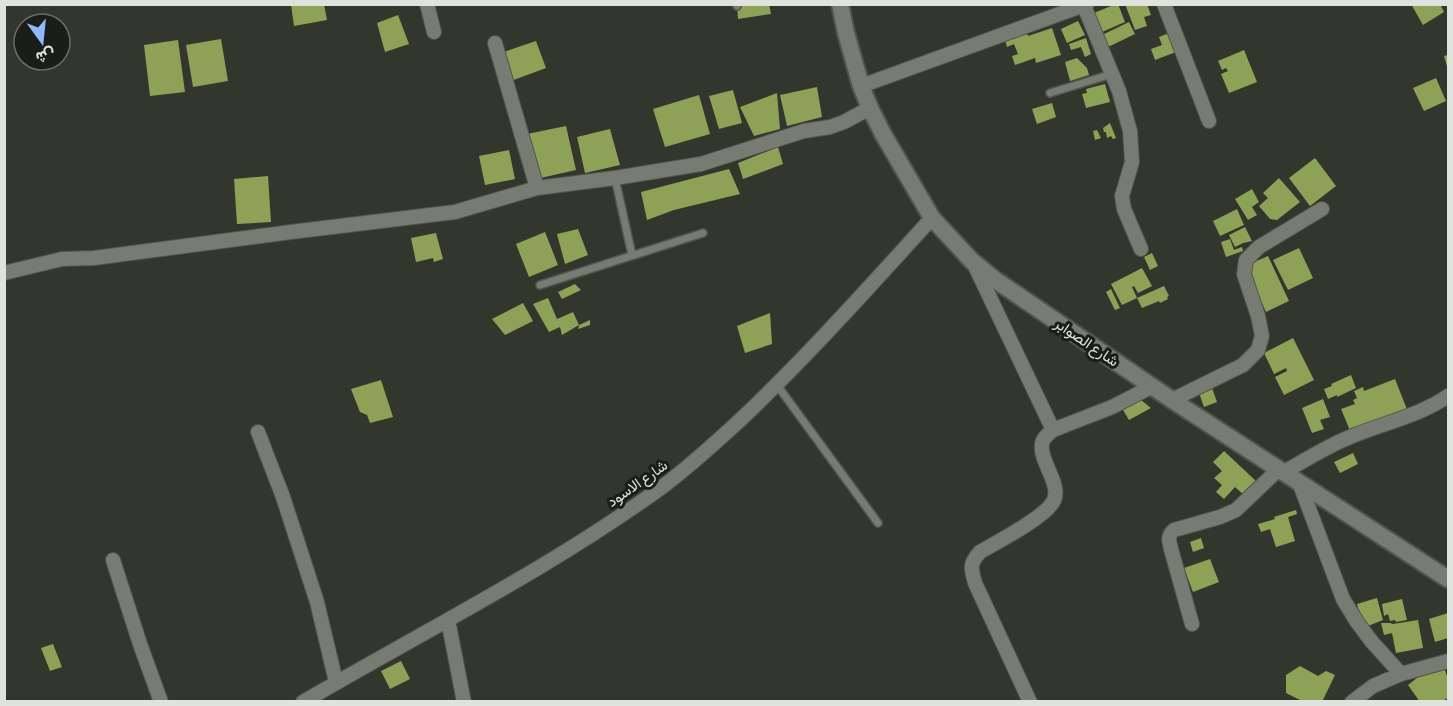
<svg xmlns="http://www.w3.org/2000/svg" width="1453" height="706" font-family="'Asap Condensed',Vazirmatn,sans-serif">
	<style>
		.building { fill: #8da256 }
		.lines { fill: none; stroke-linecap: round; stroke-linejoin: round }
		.service-casing { stroke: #52544e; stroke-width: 10 }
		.minor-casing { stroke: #52544e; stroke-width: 16 }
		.tertiary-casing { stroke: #52544e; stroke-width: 20 }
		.service { stroke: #787b71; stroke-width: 7 }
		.minor { stroke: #787b71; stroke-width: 14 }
		.tertiary { stroke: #787b71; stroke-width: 16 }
		.labels { text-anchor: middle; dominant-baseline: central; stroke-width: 6; stroke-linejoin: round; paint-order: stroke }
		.street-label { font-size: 15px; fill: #e0e2dd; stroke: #1b1d19 }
	</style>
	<rect width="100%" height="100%" fill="#33362d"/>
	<path class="building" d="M291 4H324L327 20 294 26Z
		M737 4H769L771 14 738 19Z
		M1116 4H1118L1125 22 1102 32 1094 13Z
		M1125 4H1147L1151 15 1144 17 1147 26 1135 30Z
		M1411 4H1440L1444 12 1423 25Z
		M398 15 409 44 385 52 377 23Z
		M1078 21 1085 35 1067 43 1061 29Z
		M1129 22 1135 34 1108 47 1102 35Z
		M1052 28 1061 55 1036 63 1035 58 1015 65 1012 56 1018 54 1014 44 1007 47 1005 40 1027 33 1028 36Z
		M1169 33 1176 52 1155 60 1151 49 1162 45 1159 37Z
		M1086 38 1091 54 1085 57 1081 47 1071 50 1069 44Z
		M221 39 228 81 193 87 186 45Z
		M178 40 185 92 150 96 144 45Z
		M536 41 546 68 511 81 501 53Z
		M1244 50 1257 82 1229 93 1221 74 1228 71 1226 68 1222 70 1218 61Z
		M1448 55V70L1444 56Z
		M1077 58 1087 68 1089 75 1070 81 1065 62Z
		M1436 78 1446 101 1424 111 1413 88Z
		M1105 84 1110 102 1086 108 1082 94 1087 93 1086 89Z
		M817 87 822 117 787 126 780 95Z
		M733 90 742 123 719 129 709 96Z
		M777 93 780 129 754 136 740 107Z
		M699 95 710 134 665 147 653 109Z
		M1052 103 1056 117 1037 124 1032 109Z
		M1110 123 1116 138 1113 139 1111 136 1107 138 1106 132H1104L1103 128Z
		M566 126 576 170 536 179 527 134Z
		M610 129 620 165 585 173 577 137Z
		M1097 130 1101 138 1095 140 1093 131Z
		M778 147 783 164 743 179 738 163Z
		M509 150 515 179 485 185 479 156Z
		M1315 158 1336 186 1310 206 1289 178Z
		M729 169 740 194 674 210 647 220 641 192Z
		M268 176 271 222 237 224 234 179Z
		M1279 178 1300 202 1277 220 1270 219 1259 206 1268 198 1263 193Z
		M1252 189 1259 202 1252 207 1257 215 1248 220 1235 199Z
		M1237 209 1244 225 1220 236 1213 221Z
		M1245 227 1252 241 1243 243 1235 247 1229 235Z
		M578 229 588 255 565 264 557 234Z
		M545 232 558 265 529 277 516 244Z
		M436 233 443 259 434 262 433 258 416 262 411 238Z
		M1230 239 1234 250 1242 247 1243 251 1226 257 1221 242Z
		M1299 248 1313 278 1288 290 1273 260Z
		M1152 253 1158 266 1150 270 1144 257Z
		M1268 256 1289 301 1266 312 1245 266Z
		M1142 268 1152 286 1138 293 1134 286 1132 287 1137 298 1122 305 1111 284Z
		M575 284 581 290 562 299 558 292Z
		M1164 286 1169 296 1167 297 1168 299 1160 303 1159 301 1142 308 1137 298Z
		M1111 289 1120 308 1115 310 1106 292Z
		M548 298 557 319 573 312 579 325 562 335 560 327 549 332 533 304Z
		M523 303 533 321 505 335 492 319Z
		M770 313 772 344 745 353 737 326Z
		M590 320V325L578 329 579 325Z
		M1293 338 1314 380 1284 395 1275 377 1287 371 1286 368 1274 374 1264 353Z
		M1351 375 1356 388 1337 397V395L1328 399 1324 389 1332 386 1331 384Z
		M1395 379 1408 412 1351 433 1341 409 1355 404 1353 400 1357 398 1354 391 1363 387 1364 391Z
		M381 380 393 417 370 423 367 415 360 412 351 389Z
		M1211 385 1217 402 1204 407 1198 390Z
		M1323 399 1330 417 1320 420 1324 429 1312 433 1302 408Z
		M1141 400 1151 408 1129 420 1123 410Z
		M1224 451 1257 482 1244 495 1235 487 1224 499 1216 492 1222 485 1214 478 1222 471 1213 462Z
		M1353 453 1358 464 1340 473 1334 462Z
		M1296 510 1297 514 1288 517 1295 541 1276 547 1270 529 1261 532 1258 524 1275 519 1274 517Z
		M1201 538 1204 548 1193 552 1190 542Z
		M1210 559 1219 582 1193 592 1184 568Z
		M1377 598 1383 620 1363 628 1357 604Z
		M1402 599 1407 620 1396 622 1395 620 1390 621 1388 614 1384 616 1382 604Z
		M1448 613V638L1435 642 1429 619Z
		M1418 620 1423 648 1396 653 1392 633 1384 635 1381 623H1390L1393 624Z
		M53 644 62 667 50 671 41 648Z
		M401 661 410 679 390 689 381 671Z
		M1300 666 1318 676 1326 671 1335 675 1322 702H1304L1286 693V675Z
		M1444 667 1448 679V698L1440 702H1420L1408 685 1422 674Z"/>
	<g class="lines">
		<g class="service-casing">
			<path id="service" d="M736 4 737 6
				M1050 93 1112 74
				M615 178 632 255
				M540 285 703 233
				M777 385 878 523"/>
		</g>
		<g class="minor-casing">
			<path id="minor" d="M427 4 434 32
				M1164 4 1209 121
				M1084 6 1119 91 1130 131 1132 162 1122 196 1124 209 1141 249
				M495 43 537 188
				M861 86 1087 4
				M974 264 1053 430
				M4 273 62 259 94 258 291 232 455 212 537 188 615 178 701 164 804 131 830 127 844 122 870 108
				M1172 400 1243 365 1258 350 1262 336 1258 316 1244 274 1246 260 1259 247 1322 209
				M258 432 283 497 317 602 336 682
				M1284 472C1306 460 1327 446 1350 437 1381 424 1421 415 1448 396
				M1299 482 1343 599 1357 622 1372 642 1401 674
				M113 560 140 644 161 702
				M448 620 464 702
				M1192 624 1171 549C1169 541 1167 536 1174 530L1220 517 1236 510 1279 469
				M303 702C424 631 549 569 662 487 689 467 714 444 738 422 807 357 869 287 932 218
				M1030 702 975 583C971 568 969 564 980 552 997 542 1044 518 1053 502 1063 485 1039 462 1042 444 1043 438 1048 434 1053 430L1112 407 1153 386
				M1352 702 1373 686 1401 674 1448 661"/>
		</g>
		<g class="tertiary-casing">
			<path id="tertiary" d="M840 4 846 33 861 86 870 108 883 134 932 218 972 261 994 279 1172 400 1448 579"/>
		</g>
		<use href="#service" class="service"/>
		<use href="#minor" class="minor"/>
		<use href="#tertiary" class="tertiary"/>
	</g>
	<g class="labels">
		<g class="street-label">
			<text transform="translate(1087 342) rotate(34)">شارع الصوابر</text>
			<text transform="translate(637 483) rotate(-35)">شارع الاسود</text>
		</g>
	</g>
	<rect width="1453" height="706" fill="none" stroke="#e0e2dd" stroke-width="12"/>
	<g transform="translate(42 42) rotate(165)"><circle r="28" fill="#1b1d19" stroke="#6a6c67" stroke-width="1.5"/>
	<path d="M0-4.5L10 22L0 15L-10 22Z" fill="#8fb8fd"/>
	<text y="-9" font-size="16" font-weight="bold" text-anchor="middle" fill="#e0e2dd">ش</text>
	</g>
</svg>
